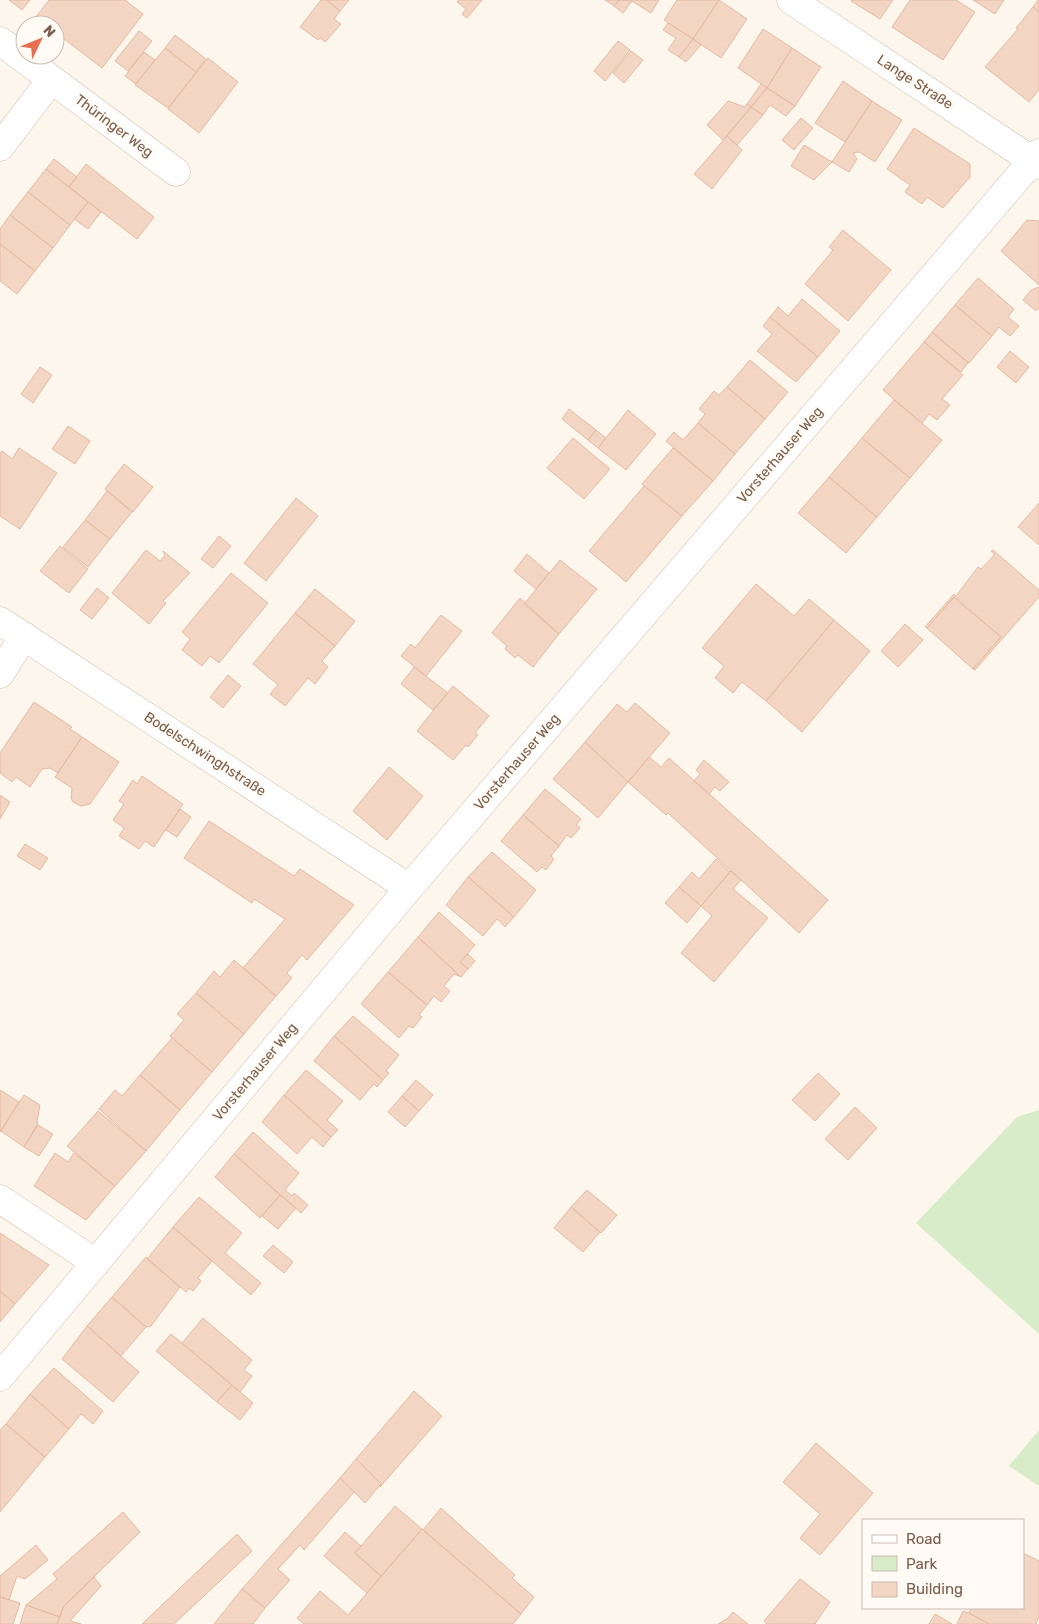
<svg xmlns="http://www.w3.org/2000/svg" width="1039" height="1624" font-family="Rubik,sans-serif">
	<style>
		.green { fill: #d8ecc9 }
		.building { fill: #f3d5c3; stroke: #e6bba3 }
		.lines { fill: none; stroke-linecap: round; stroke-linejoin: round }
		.minor-casing { stroke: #d1beb0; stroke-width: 29 }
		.minor { stroke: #fff; stroke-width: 28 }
		.labels { text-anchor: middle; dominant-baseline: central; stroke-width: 4; stroke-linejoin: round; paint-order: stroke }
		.street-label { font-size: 14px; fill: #7a5c4d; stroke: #fffaf3 }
	</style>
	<rect width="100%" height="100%" fill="#fdf6ec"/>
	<path class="green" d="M1039 1110V1334L916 1223 1017 1117Z
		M1039 1430V1486L1009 1466Z"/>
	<path class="building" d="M9 0H30L22 10Z
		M49 0H125L143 14 102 68 55 32V25H46L36 17Z
		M321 0H327L340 11 334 19 341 24 325 42 320 38 318 40 300 27Z
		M327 0H349L340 11Z
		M459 0H482L467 18 462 14 466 9 457 2Z
		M605 0H619L614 6Z
		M619 0 632 1 623 13 614 6Z
		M630 0H659L651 13Z
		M677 0H719L693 39 664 20Z
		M719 0 747 19 721 58 693 39Z
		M893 0 880 19 851 1 852 0Z
		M910 0H956L975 12 943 60 892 27Z
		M973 0H1004L995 14Z
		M1038 0H1039V12L1033 7Z
		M1033 7 1039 12V90L1029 102 985 67 1018 29 1016 28Z
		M668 23 693 39 679 57 668 50 676 38 663 30Z
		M763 29 792 48 767 88 738 68Z
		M139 31 152 41 128 71 115 61Z
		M175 35 206 59 196 72 165 48Z
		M693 39 701 45 686 62 679 57Z
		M618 41 630 50 605 81 594 71Z
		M165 48 196 72 168 108 135 85Z
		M792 48 821 67 795 106 767 88Z
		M631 51 643 60 624 83 613 73Z
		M144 52 155 60 136 84 125 76Z
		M208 58 238 82 199 133 168 109Z
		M843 81 872 101 845 142 815 123Z
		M761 84 767 88 751 107 747 104Z
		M767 88 795 106 786 116 770 105 763 115 751 107Z
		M728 101 745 107 747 104 751 107 723 140 707 125Z
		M872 101 902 120 875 162 859 152 853 153 857 159 849 172 832 162Z
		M751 107 763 115 737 145 727 136Z
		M801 118 813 128 794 150 782 140Z
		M914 128 970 164V177L943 208 927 197 922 204 905 192 910 185 887 169Z
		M727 136 742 150 712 189 694 174Z
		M804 145 832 162 814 180 791 166Z
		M54 159 77 177 69 187 46 169Z
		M86 164 154 217 137 239 69 187Z
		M46 169 88 202 70 225 28 192Z
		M28 192 70 225 53 248 10 215Z
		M88 202 101 212 88 229 74 219Z
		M10 215 53 248 35 271 0 244V229Z
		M1027 220 1039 221V285L1001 251Z
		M843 230 891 270 848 321 805 284 833 250 829 247Z
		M0 244 35 271 17 294 0 281Z
		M978 278 1014 309 1008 317 1019 326 1010 336 999 327 992 336 955 305Z
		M1039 287V308L1036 311 1023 300 1031 290Z
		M802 299 840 331 818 357 770 317 778 307 788 316Z
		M955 305 992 336 969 363 932 332Z
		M770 317 818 357 796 382 757 351 772 334 763 326Z
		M932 332 968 363 961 372 924 342Z
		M924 342 963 375 942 399 950 405 937 420 929 414 922 423 883 390Z
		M1010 351 1029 367 1016 383 997 367Z
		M750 360 788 392 765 419 727 387Z
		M40 367 52 375 33 403 21 394Z
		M727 387 765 419 735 454 698 423 705 414 699 409 714 391 719 395Z
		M894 400 942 440 910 478 862 438Z
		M569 409 596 430 588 440 562 419Z
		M628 410 656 434 626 470 598 448Z
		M698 423 735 454 713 481 666 441 674 432 683 440Z
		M68 426 90 441 75 464 52 449Z
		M596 430 606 438 598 448 588 440Z
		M573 438 610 469 584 499 547 468Z
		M862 438 910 478 877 517 829 477Z
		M19 448 57 473 20 529 0 516V453L2 451 12 459Z
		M673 448 713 481 682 516 642 484Z
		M124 464 153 487 133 512 105 489Z
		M829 477 877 517 846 553 798 513Z
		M644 486 682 516 626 582 589 551Z
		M107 491 132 512 110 539 85 520Z
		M296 498 318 516 266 581 244 563Z
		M1039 503V545L1018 527Z
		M85 520 110 539 88 567 63 547Z
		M219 536 231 546 213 568 201 559Z
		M60 546 88 569 69 593 40 571Z
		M146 550 160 561 165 555 163 551 190 573 163 601 166 603 149 624 112 593Z
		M993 550 1039 590V597L975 670 973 669 1001 637 954 597 927 628 925 627 954 594 956 596 978 567 981 569 995 554 991 551Z
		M527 554 549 573 536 589 514 571Z
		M560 560 597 589 559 634 524 604Z
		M231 573 268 603 219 663 210 656 202 666 182 650 190 639 182 632Z
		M756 584 794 616 809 599 834 620 766 701 742 682 733 693 715 678 724 666 702 648Z
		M97 588 109 598 92 619 80 610Z
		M315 589 355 621 335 646 295 613Z
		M954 597 1001 637 973 669 927 628Z
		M520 598 559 634 533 667 518 655 515 658 505 649 507 646 492 633Z
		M295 613 335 646 322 661 328 667 315 684 308 678 285 706 270 694 278 685 253 664Z
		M441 615 462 631 426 676 401 656 411 644 415 648Z
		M834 620 870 651 802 732 766 701Z
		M905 624 923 640 898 667 881 651Z
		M414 667 448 693 433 710 401 684Z
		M228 675 241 686 223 708 210 697Z
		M453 686 489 716 475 733 478 735 468 747 466 745 453 760 417 731Z
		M34 702 72 727 70 729 82 737 58 773 50 768 42 769 30 787 16 777 12 782 0 773V753Z
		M635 703 670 733 628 782 585 742 617 704 627 712Z
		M82 737 119 762 90 804 81 806 73 802 71 798 72 788 55 777Z
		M585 742 628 782 598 818 553 779Z
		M649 757 661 767 669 758 828 900 799 933 668 813 666 815 628 782Z
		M704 760 729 782 720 791 715 787 709 794 694 781 700 774 696 770Z
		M389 767 423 796 387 840 353 811Z
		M142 776 183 804 154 847 145 841 139 849 119 836 124 828 113 820 124 804 119 801 133 780 137 784Z
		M545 789 581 819 576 825 580 828 571 838 567 835 559 846 523 815Z
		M0 795 10 802 0 819Z
		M180 809 191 817 177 837 166 830Z
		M523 815 559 846 551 856 554 859 546 870 542 867 537 872 501 841Z
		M209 821 294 876 300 869 354 905 307 960 302 955 287 973 292 978 276 996 243 968 285 919 254 899 252 903 184 858Z
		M25 844 48 858 40 870 17 856Z
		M492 852 536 890 514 917 468 877Z
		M716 859 730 872 701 906 679 887 692 872 699 879Z
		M731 871 741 880 733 889 768 918 714 982 681 953 712 916 701 906Z
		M468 877 514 917 505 927 497 919 483 936 446 905Z
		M679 887 701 906 687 923 665 903Z
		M439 912 475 945 460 962 468 969 461 977 418 937Z
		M418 937 461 977 454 974 444 986 450 991 441 1002 434 996 427 1005 388 972Z
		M468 954 475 961 468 969 460 962Z
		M234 960 276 996 244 1034 196 993 214 971 220 977Z
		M388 972 427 1005 419 1015 422 1017 413 1028 409 1026 399 1038 361 1004Z
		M196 993 244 1034 212 1072 170 1036 184 1020 177 1014Z
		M353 1016 399 1055 386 1071 389 1073 383 1080 334 1036Z
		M334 1036 383 1080 377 1087 374 1084 360 1100 314 1061Z
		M172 1038 212 1072 180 1110 140 1075Z
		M306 1070 343 1101 327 1120 338 1130 331 1137 284 1095Z
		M818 1073 840 1094 815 1121 792 1100Z
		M140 1075 180 1110 146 1151 99 1109 115 1090 122 1096Z
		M416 1080 433 1095 419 1111 402 1096Z
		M0 1090 19 1102 0 1132Z
		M24 1095 40 1105 37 1121 38 1123 24 1147 1 1131Z
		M284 1095 331 1137 323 1147 312 1137 297 1154 262 1122Z
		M402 1096 419 1111 405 1127 388 1112Z
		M855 1107 877 1128 848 1160 825 1139Z
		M98 1111 146 1151 115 1186 67 1146Z
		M38 1125 53 1134 39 1156 24 1147Z
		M253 1132 299 1173 285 1190 292 1196 294 1193 308 1205 301 1213 234 1154Z
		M55 1153 68 1162 74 1153 115 1186 86 1220 34 1186Z
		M234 1154 280 1195 260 1218 215 1177Z
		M587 1190 617 1215 601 1233 571 1207Z
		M280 1195 296 1208 278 1229 262 1216Z
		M199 1197 242 1233 225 1253 261 1283 251 1295 173 1227Z
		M571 1207 600 1232 583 1252 554 1228Z
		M173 1227 212 1261 198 1278 201 1281 193 1291 189 1288 186 1292 147 1259Z
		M0 1233 49 1265 15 1304 0 1291Z
		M273 1245 293 1262 284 1273 263 1256Z
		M146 1257 180 1287 151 1326 146 1327 112 1297Z
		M0 1291 15 1304 0 1322Z
		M112 1297 146 1327 121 1356 87 1326Z
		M203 1318 252 1360 244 1370 252 1376 240 1392 182 1343Z
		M87 1326 139 1372 113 1402 62 1359Z
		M171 1334 232 1385 217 1402 156 1351Z
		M54 1368 103 1411 93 1424 81 1414 69 1429 30 1394Z
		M232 1385 253 1403 240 1420 217 1402Z
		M414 1391 442 1416 380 1487 381 1484 356 1459Z
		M30 1394 69 1429 45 1457 6 1424Z
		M6 1424 45 1457 0 1512V1430Z
		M816 1443 873 1493 820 1555 800 1538 820 1514 783 1482Z
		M356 1459 381 1484 365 1503 340 1478Z
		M340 1478 354 1492 304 1550 300 1545 278 1569 290 1580 265 1608 242 1589Z
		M395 1506 422 1529 381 1576 355 1553Z
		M441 1508 515 1575 512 1578 534 1597 521 1614 423 1530Z
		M123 1512 140 1532 63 1607 60 1617 26 1605 57 1579 53 1574Z
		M422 1529 521 1614 513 1624H304L297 1618 320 1591 348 1615Z
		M345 1532 361 1546 355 1553 381 1576 367 1593 324 1556Z
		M237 1534 252 1551 174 1624H142Z
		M36 1545 48 1560 25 1579 17 1576 9 1600 0 1597V1576Z
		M1023 1553 1039 1561V1617L1036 1624H989L969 1613 971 1608H1023Z
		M94 1577 101 1586 70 1621 81 1624H57L63 1607Z
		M800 1579 830 1602 815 1624H767L764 1621Z
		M242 1589 265 1608 253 1624H214Z
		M0 1597 20 1603 13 1624H0Z
		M26 1605 60 1617 57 1624H20Z
		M963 1611 969 1613 989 1624H957Z
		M733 1612 748 1624H718L727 1619Z
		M935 1614 952 1624H929Z"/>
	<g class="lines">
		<g class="minor-casing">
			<path id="minor" d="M791 0 1039 165
				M0 41 176 172
				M0 147 51 80
				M0 621 409 888
				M0 674 24 636
				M0 1199 96 1263
				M0 1377 409 888 1039 153"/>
		</g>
		<use href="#minor" class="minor"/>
	</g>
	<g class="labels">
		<g class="street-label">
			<text transform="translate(915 82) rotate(33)">Lange Straße</text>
			<text transform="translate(114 126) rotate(37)">Thüringer Weg</text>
			<text transform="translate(780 455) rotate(-49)">Vorsterhauser Weg</text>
			<text transform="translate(205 754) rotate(33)">Bodelschwinghstraße</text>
			<text transform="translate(517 762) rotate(-49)">Vorsterhauser Weg</text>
			<text transform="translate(255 1072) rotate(-50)">Vorsterhauser Weg</text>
		</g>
	</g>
	<rect x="862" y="1519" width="162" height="90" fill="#fffaf3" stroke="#cabbb1"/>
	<rect x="872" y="1535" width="25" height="8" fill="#ffffff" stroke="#cabbb1"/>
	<text x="906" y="1544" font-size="15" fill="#7a5c4d">Road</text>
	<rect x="872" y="1556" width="25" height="15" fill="#d8ecc9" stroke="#cabbb1"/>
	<text x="906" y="1569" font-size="15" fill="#7a5c4d">Park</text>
	<rect x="872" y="1582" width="25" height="15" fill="#f3d5c3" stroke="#cabbb1"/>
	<text x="906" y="1594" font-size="15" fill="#7a5c4d">Building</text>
	<g transform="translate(40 40) rotate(47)"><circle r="24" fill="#fffaf3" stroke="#cabbb1"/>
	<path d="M0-4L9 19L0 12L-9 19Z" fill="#e76f51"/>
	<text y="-8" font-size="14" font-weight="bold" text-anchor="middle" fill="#7a5c4d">N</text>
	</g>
</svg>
